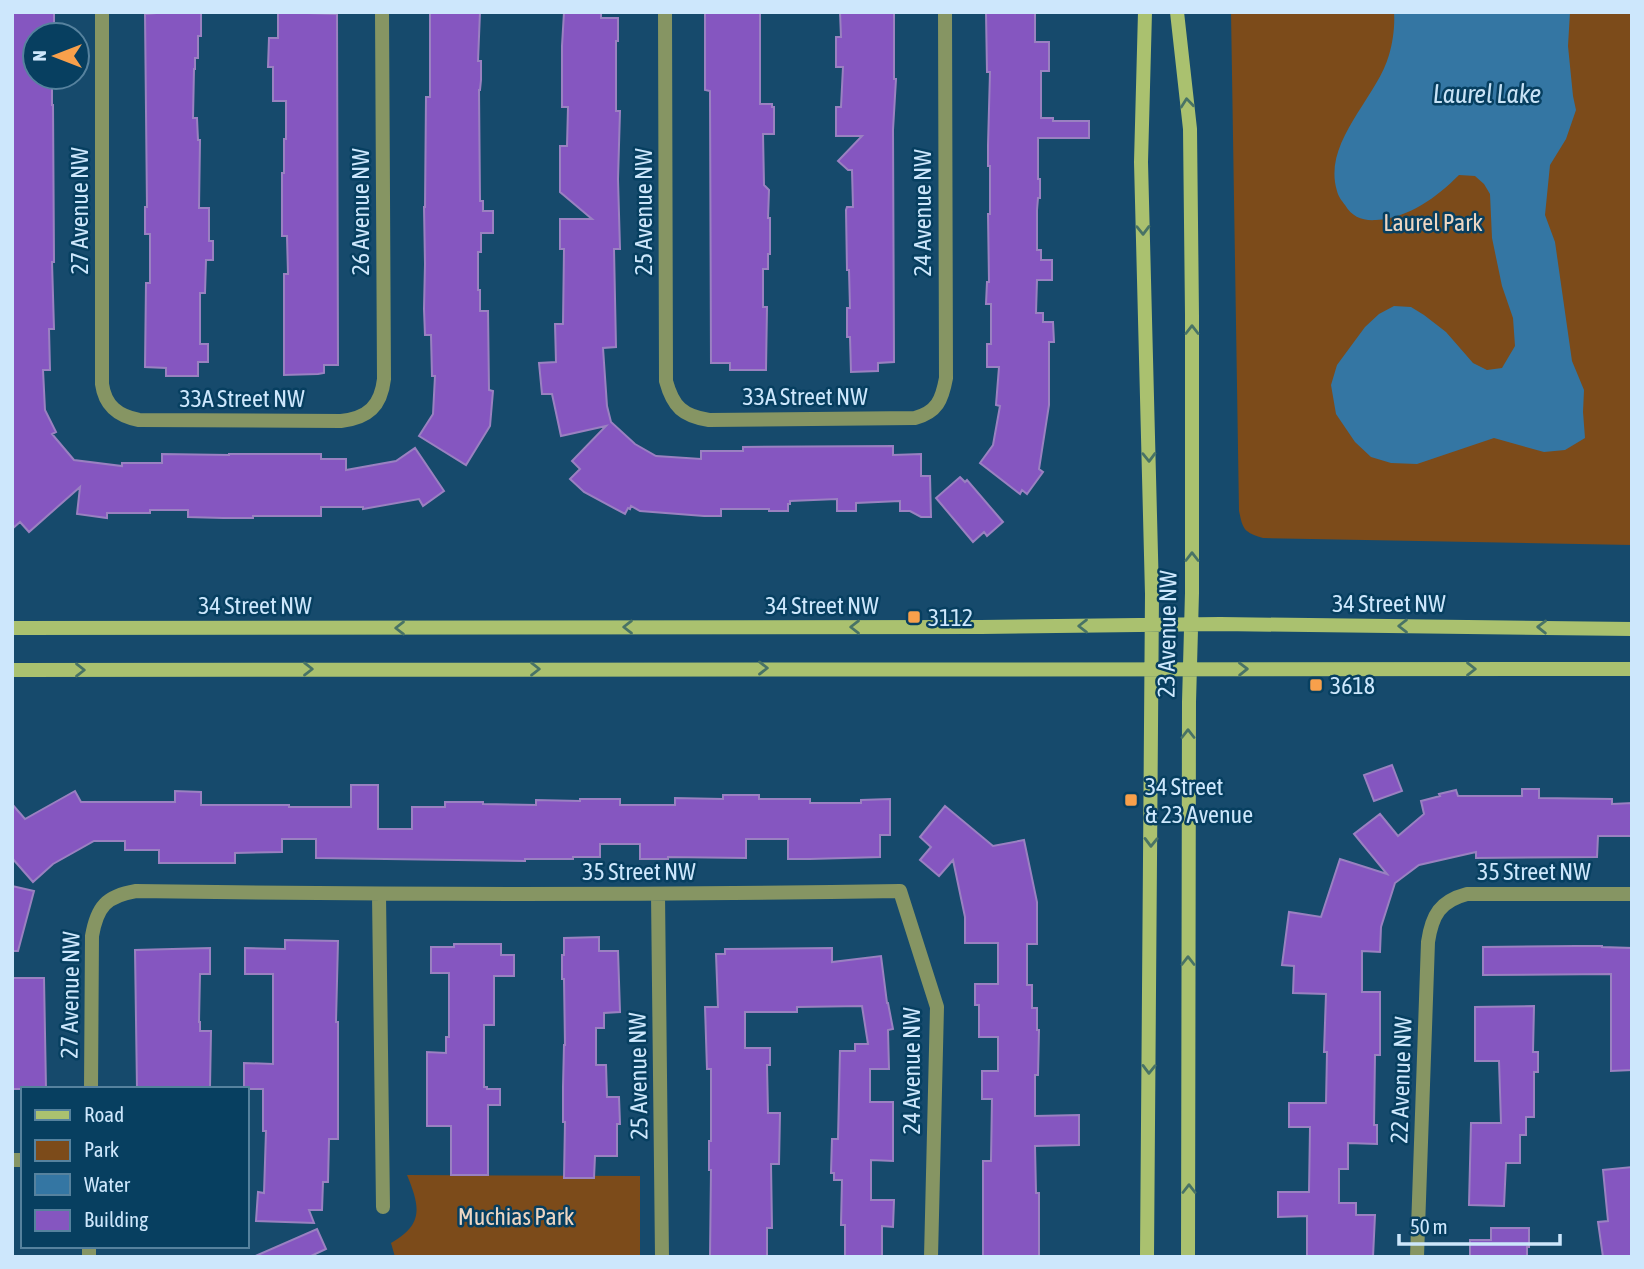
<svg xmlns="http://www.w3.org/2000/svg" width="1644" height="1269" font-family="'Asap Condensed',sans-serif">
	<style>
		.green { fill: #7c4b1a }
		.water { fill: #3476a3 }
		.building { fill: #8556c0; stroke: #9a81c1; stroke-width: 2 }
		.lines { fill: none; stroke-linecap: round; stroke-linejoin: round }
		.street { stroke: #869563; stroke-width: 14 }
		.secondary { stroke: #aac16f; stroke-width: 14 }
		.oneway { stroke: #487366 }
		.poi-dot { fill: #f8a04b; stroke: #073f60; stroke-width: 2.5 }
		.labels { text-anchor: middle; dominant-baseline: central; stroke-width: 5; stroke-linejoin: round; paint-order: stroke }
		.street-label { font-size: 24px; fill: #cde7fc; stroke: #073f60 }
		.park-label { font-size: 24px; fill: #eed6c2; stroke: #073f60 }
		.poi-label { font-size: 24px; fill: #cde7fc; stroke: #073f60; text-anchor: start }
		.water-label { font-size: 26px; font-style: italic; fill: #c9e3f6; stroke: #073f60 }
	</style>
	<rect width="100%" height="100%" fill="#164a6c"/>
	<path class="green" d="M1231 12H1632V545L1263 538C1244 532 1243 530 1239 511Z
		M407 1175 640 1176V1257H395L391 1243C424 1224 420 1207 407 1175Z"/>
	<path class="water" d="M1394 12H1570L1568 46 1573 96 1576 110 1566 139 1550 165 1545 215 1555 242 1572 361 1584 390 1583 412 1585 438 1565 450 1544 452 1494 438 1417 464 1391 463 1371 457 1355 442 1336 414 1331 385 1337 365 1365 327 1379 314 1394 306 1411 307 1424 315 1446 332 1473 363 1487 370 1502 368 1515 346 1513 318 1502 286 1492 238 1490 194 1484 184 1475 176 1459 175C1437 197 1409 218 1376 220 1363 221 1352 217 1345 205 1342 201 1338 196 1337 191 1322 142 1377 98 1389 55 1393 42 1395 25 1394 12Z"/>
	<path class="building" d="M12 12H54V34H35V78H52V105H53L54 262H52L54 329H49L50 370H43L45 410 56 432 52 434 74 460 122 466V463H162V454L229 455V454H321V459H346V470L396 461 415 448 444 491 423 506 419 499 363 509V507H321V516H253V518H223L188 517V510H150V513H107V518L77 514 80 487 29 532 20 522 12 529Z
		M168 12H201V36H198V58H195V69H194L193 118H197L198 140H200L199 208H209V241H213V260H206L205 293H200V344H208V362H198V376H166V368L145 367 146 283H150V234H145V207H147L145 14Z
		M278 12 337 14 338 365H324V373L318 374 284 375V274H288L287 236H282V173H284V139H286V101H273V67H268L269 38H278Z
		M430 12H480L478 61H481V80L480 90H479L480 201H483V211H493V233H481V252H478V290H480V311H488L489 390 493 391 490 426 466 465 419 436 433 414 435 376H432L431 335H425L424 309 425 264 424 207H425L426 97H430Z
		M564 12H601V18H618V41H616V111H620L618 179 620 249H614L616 347 603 348 607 406 611 422 635 444 656 456 701 459V451H743V447L893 446V455L921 454V476H930L931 517H921L910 511H900V501L856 503V511H837V499L790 501V504H788V511H769V509H721V516H704L640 511 631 506 630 509 628 508 625 514 584 492 570 479 580 469 572 461 606 426 561 436 552 394H542L539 363 556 362 555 324H563L564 249H560V219H592L560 192V146H567L568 107H562V46Z
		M705 12H760V104H772V107H774V134H763L764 185 769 190 768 218H770V254H768V269H763V307H767L766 370H730V363H711L710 91 705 90Z
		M840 12H894V79H896L893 130 894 362 878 363V371L851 372 850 337H847V308H850L849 270H847L846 210 847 207H853L852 170H848L838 161 862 136H836V107H841L843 67H836V37H841Z
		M986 12H1035V42H1049V71H1041V118H1053V121H1089V138H1038V179H1040V198H1038L1037 210V250H1041V260H1052V280H1037L1036 313H1043V322H1053L1054 342H1049V405L1039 469 1043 472 1027 494 1022 490 1020 494 980 463 993 445 1000 406 996 405 999 367H987V344H991V304H986L987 282H989L988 214H990V166H988V145L990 72H987Z
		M960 477 965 482 967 480 1003 522 987 536 984 532 973 542 936 498Z
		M1392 765 1402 791 1374 801 1364 775Z
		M351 785H378V829H412V807H445V802H483V804L536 805V800L580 801V799H620V805H675V798L723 799V795H759V799H810V803H861V800L890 799V835H880V857L810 859H788V839H746V858L668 857V859H640V844H600V857H573V859H525V861L316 858V839H282V852L235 853V863H159V850H125V841H94L53 864 33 882 12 858V804L25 819 75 791 81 802H175V791L201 792V805H289V807H351Z
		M1522 789H1539V798L1612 799V804L1632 803V836H1598L1597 857 1476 858V852L1419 865 1395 883 1381 927 1380 952 1362 951V992H1380V1055H1375L1374 1125H1377V1144L1348 1143V1169H1339V1203H1356V1215H1375L1373 1257H1307V1216L1278 1217V1192H1309L1310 1127H1289V1103H1326L1327 1052H1324L1326 994 1293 993 1294 966 1282 965 1289 912 1321 917 1340 859 1387 874 1354 834 1380 814 1398 836 1424 814 1421 801 1440 796 1439 794 1456 790 1458 796H1522Z
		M945 806 993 846 1024 840 1037 902V944H1027V985H1032V1008H1037V1030H1039L1038 1075H1035V1116L1079 1115V1145L1035 1146 1036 1193H1039V1257H983V1161H991L992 1099H982V1071H998V1037H979V1005H975V984H998V943H965V917L953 860 939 876 920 860 931 847 920 837Z
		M12 886 34 891 18 951H12Z
		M599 937V951H618L620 1012 604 1013V1028H596V1065H606L607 1097H619L620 1124H617V1156H595L594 1178H564L565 1122H563V1087L564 1045H565L564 979H562V955H564V938Z
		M285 940 338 941 336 1022H338V1139H329L328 1182H323L322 1210H309L314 1223 256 1221 258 1192 264 1193 266 1131H263V1089H244V1063L273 1064V974H245V948L285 949Z
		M454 944H501V955H514V976H494V1025H484V1087H487V1089H500V1105H488V1175H451V1126H427V1052L446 1053V1037H449V973H431V947H454Z
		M1576 946H1602V947L1632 948V1070L1611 1071V974L1483 975V947Z
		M210 948V974H200L199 1022H200V1031H211L210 1088 137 1089 135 950Z
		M832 948V962L881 956 887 1003H888L893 1029 888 1030 889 1069H870V1102H893V1161L871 1160V1200H894L893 1227 882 1226V1257H845V1225H841L842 1180H834V1173H831L832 1139H838L840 1051H855V1044H868L862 1006 797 1007V1012H745V1048H770V1065H767L768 1113H780L779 1164H771L772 1228H767V1257H710L711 1170H709V1141H711V1069H707L705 1007H718L716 954H725V949Z
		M12 978H44L46 1089H12Z
		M1534 1006 1533 1052H1538V1072H1534V1117H1526V1135H1520V1163H1506L1504 1206 1469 1205 1471 1123H1501L1499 1061H1475V1007Z
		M1632 1167V1257H1603L1598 1222 1608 1221 1603 1170Z
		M1491 1228H1529V1247H1527V1257H1470V1240H1491Z
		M317 1229 326 1249 309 1257H253Z"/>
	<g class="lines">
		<path class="street" d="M102 12V384C105 406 118 416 139 420L341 421C368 418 381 406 384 379L382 12
			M665 12 666 381C673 407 683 416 709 420L915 418C937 412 942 400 946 378L945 12
			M658 894 662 1257
			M379 895 383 1207
			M91 1089 92 936C97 907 106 896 136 891 391 895 645 895 900 891L937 1007 931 1257
			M12 1160H23
			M89 1257V1246
			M1417 1257 1428 942C1432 915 1440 901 1467 894H1632"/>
		<path class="secondary" d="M1145 12 1141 162 1152 594 1147 1257
			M1177 12 1190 129 1192 315V593L1189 702 1188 1257
			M12 628 981 627 1220 624 1632 629
			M12 670 1632 669"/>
	</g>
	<defs><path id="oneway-chevron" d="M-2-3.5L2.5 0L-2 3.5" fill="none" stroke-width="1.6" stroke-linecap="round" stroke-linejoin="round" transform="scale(1.75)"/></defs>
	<g class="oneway">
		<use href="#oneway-chevron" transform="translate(1187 103) rotate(-96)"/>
		<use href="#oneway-chevron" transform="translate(1143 230) rotate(89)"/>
		<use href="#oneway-chevron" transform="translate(1192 330) rotate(-90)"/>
		<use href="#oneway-chevron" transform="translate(1149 457) rotate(89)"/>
		<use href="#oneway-chevron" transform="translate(1192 557) rotate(-90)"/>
		<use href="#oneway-chevron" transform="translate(1083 626) rotate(180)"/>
		<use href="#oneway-chevron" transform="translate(1403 626) rotate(-180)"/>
		<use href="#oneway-chevron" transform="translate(628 627) rotate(180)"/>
		<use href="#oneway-chevron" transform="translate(855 627) rotate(180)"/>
		<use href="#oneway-chevron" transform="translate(1542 627) rotate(-179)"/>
		<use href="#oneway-chevron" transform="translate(400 628) rotate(180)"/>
		<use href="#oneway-chevron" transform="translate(763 668)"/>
		<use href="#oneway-chevron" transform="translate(308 669)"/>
		<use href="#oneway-chevron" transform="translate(535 669)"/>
		<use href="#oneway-chevron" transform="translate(1243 669) rotate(-1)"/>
		<use href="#oneway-chevron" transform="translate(1471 669)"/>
		<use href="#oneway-chevron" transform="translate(80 670)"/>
		<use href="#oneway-chevron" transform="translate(1188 734) rotate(-90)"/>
		<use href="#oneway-chevron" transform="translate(1151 842) rotate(91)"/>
		<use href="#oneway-chevron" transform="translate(1188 961) rotate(-90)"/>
		<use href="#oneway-chevron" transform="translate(1149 1069) rotate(91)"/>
		<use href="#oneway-chevron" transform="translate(1189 1189) rotate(-90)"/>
	</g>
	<g class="poi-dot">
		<rect x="907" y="610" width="14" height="14" rx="3.5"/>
		<rect x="1309" y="678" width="14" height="14" rx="3.5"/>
		<rect x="1124" y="793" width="14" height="14" rx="3.5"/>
	</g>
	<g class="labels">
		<g class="street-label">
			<text transform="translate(79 211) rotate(-90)">27 Avenue NW</text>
			<text transform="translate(360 212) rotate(-90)">26 Avenue NW</text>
			<text transform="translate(643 212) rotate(-90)">25 Avenue NW</text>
			<text transform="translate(922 213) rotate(-90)">24 Avenue NW</text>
			<text x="805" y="396">33A Street NW</text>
			<text x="242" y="398">33A Street NW</text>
			<text x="1389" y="603">34 Street NW</text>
			<text x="255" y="605">34 Street NW</text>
			<text x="822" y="605">34 Street NW</text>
			<text transform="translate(1167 634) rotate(-89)">23 Avenue NW</text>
			<text x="639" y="871">35 Street NW</text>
			<text x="1534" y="871">35 Street NW</text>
			<text transform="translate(70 995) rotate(-89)">27 Avenue NW</text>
			<text transform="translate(911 1071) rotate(-90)">24 Avenue NW</text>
			<text transform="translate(638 1076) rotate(-91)">25 Avenue NW</text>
			<text transform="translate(1401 1080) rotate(-88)">22 Avenue NW</text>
		</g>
		<g class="park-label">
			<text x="1433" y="222">Laurel Park</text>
			<text x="516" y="1216">Muchias Park</text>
		</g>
		<g class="poi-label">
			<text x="928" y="617">3112</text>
			<text x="1330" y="685">3618</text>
			<text x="1145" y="786">34 Street<tspan x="1145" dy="28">&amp; 23 Avenue</tspan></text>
		</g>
		<g class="water-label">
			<text x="1487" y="94">Laurel Lake</text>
		</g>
	</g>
	<rect width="1644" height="1269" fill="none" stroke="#cde7fc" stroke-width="28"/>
	<rect x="21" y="1087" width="228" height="161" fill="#073f60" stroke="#56829e" stroke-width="2"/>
	<rect x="35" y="1110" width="35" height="10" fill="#aac16f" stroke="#56829e" stroke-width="2"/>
	<text x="84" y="1122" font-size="21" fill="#cde7fc">Road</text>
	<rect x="35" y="1140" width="35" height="21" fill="#7c4b1a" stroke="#56829e" stroke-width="2"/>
	<text x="84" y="1157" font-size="21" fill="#cde7fc">Park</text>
	<rect x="35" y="1174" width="35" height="21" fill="#3476a3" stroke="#56829e" stroke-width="2"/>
	<text x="84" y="1192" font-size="21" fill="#cde7fc">Water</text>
	<rect x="35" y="1210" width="35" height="21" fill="#8556c0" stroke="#56829e" stroke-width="2"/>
	<text x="84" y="1227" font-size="21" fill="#cde7fc">Building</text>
	<g transform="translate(56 56) rotate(270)"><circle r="33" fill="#073f60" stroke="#56829e" stroke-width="2"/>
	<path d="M0-5L12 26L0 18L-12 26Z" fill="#f8a04b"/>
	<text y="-10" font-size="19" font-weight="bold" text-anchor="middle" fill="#cde7fc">N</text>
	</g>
	<path d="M1399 1234v10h161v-10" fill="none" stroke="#cde7fc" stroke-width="3.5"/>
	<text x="1410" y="1234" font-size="21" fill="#cde7fc" stroke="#073f60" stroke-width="5" paint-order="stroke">50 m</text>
</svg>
